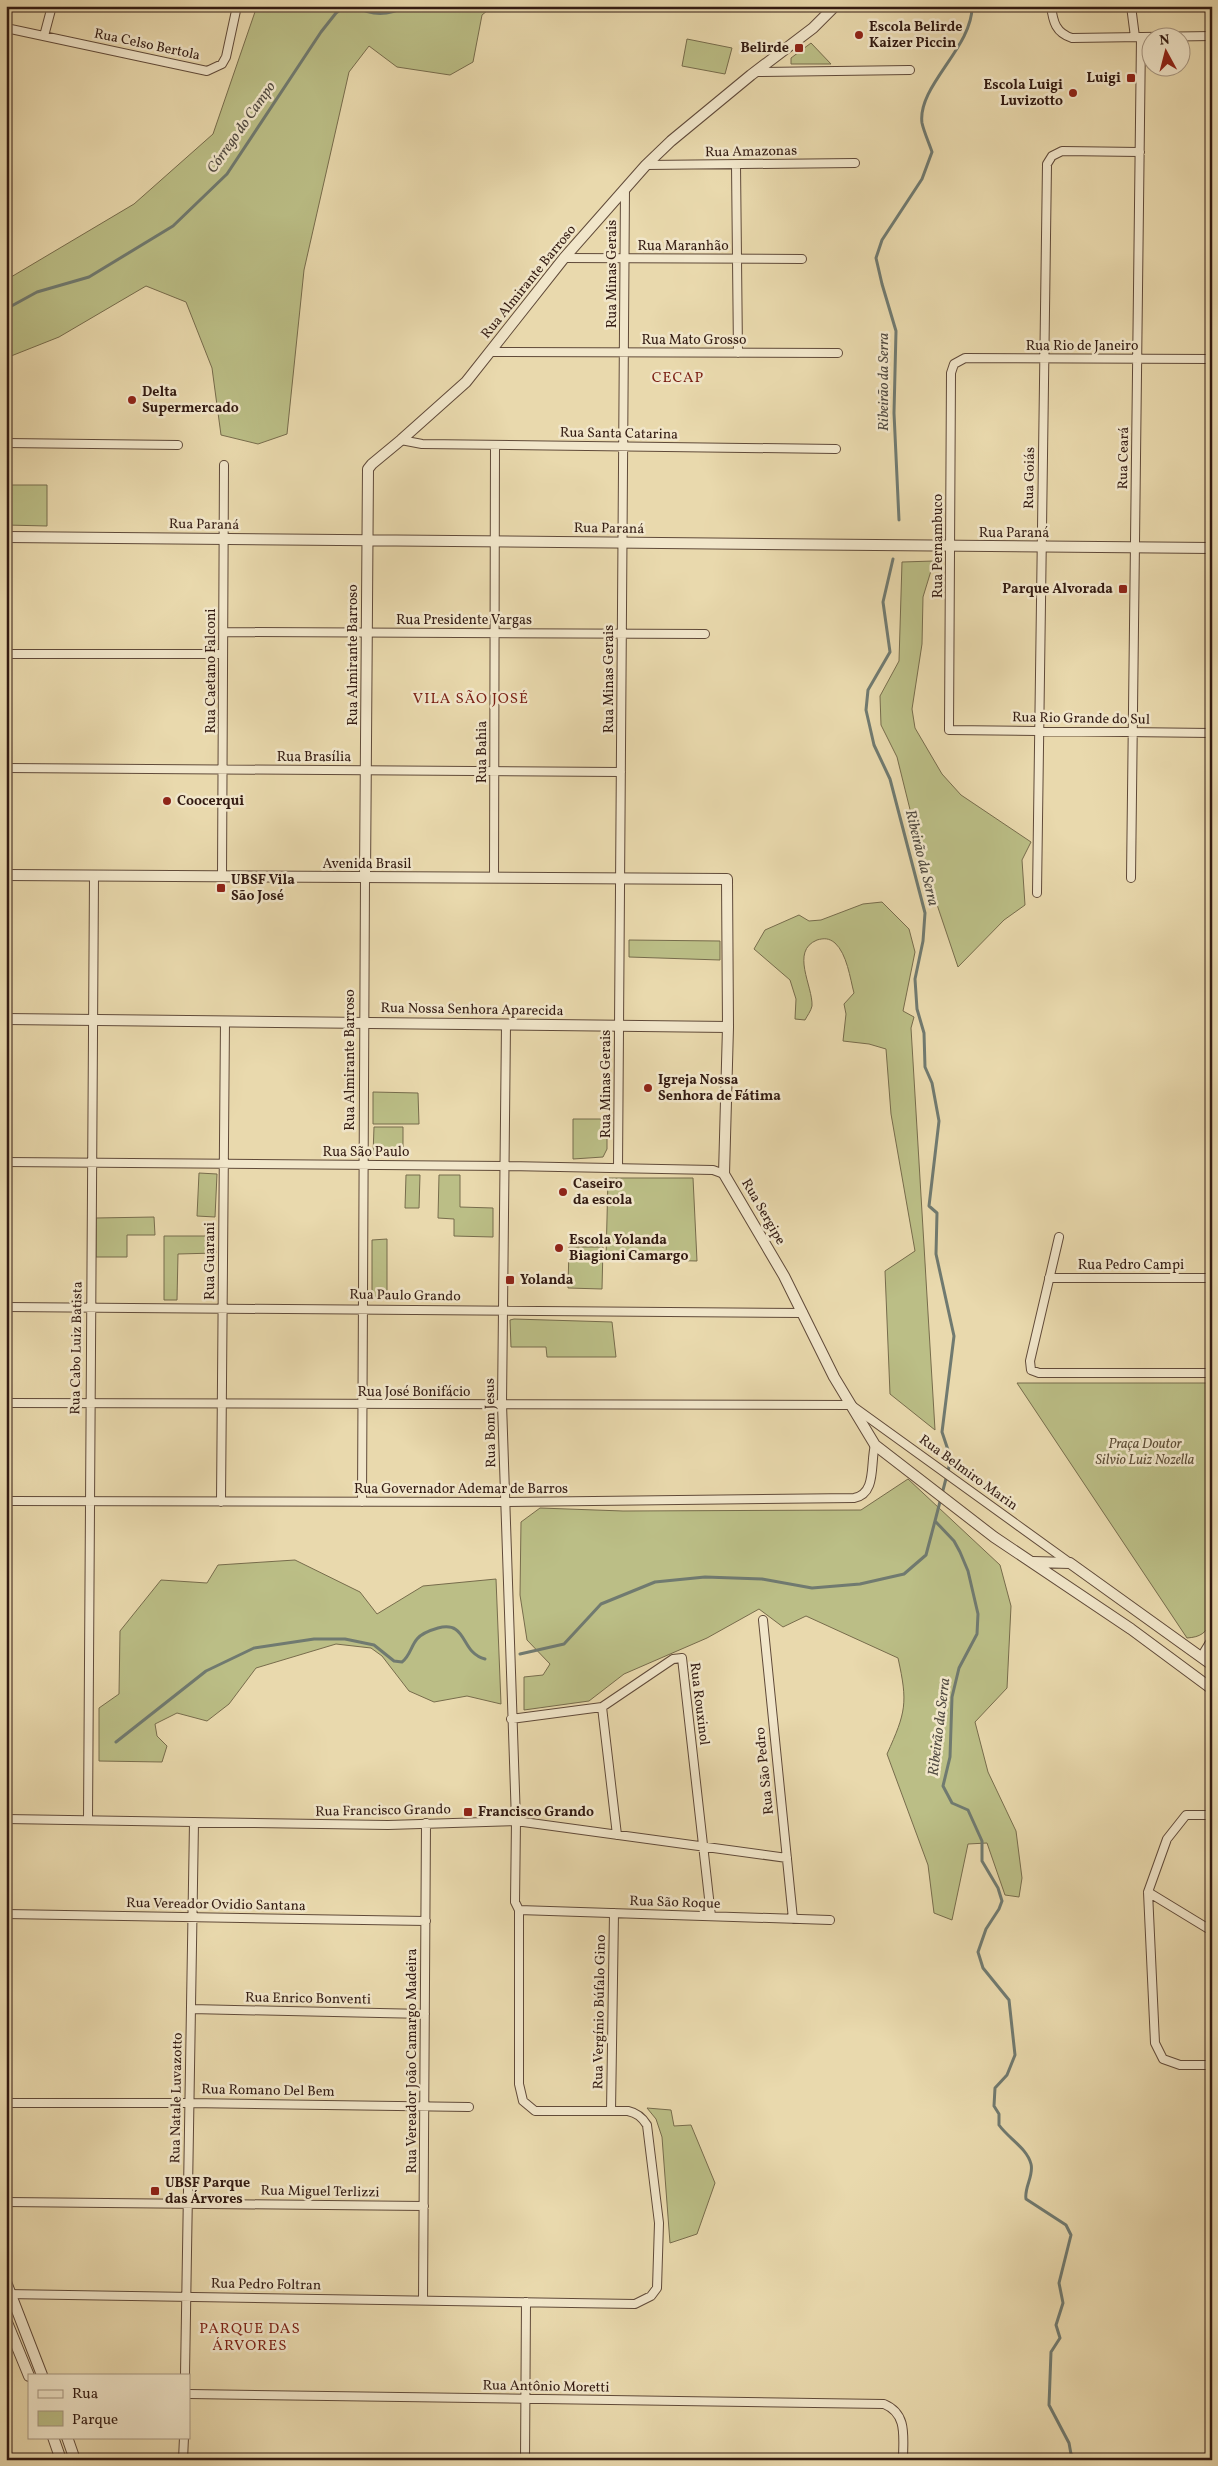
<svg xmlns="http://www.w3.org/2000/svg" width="1218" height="2466" font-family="Vollkorn,serif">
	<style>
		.green { fill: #bbbe86; stroke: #776c4c }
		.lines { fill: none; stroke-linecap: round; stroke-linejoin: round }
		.stream { stroke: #707a70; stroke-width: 3 }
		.minor-casing { stroke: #604a39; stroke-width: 10 }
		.tertiary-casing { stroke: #604a39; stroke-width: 12 }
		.minor { stroke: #f1e6ca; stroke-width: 8 }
		.tertiary { stroke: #f1e6ca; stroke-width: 10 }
		.poi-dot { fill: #8f2418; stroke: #f1e6ca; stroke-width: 2 }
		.labels { text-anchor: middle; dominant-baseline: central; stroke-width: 5; stroke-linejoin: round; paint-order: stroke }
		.poi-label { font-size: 14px; font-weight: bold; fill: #331b12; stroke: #f1e6ca; text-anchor: start }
		.street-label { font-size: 14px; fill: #331b12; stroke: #f1e6ca }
		.park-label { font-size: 14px; font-style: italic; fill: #5c4c35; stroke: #f1e6ca }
		.water-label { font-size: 15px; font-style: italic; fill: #514a41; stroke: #f1e6ca }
		.neighbourhood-label { font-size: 15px; letter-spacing: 1px; fill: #7a1f14; stroke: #f1e6ca }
	</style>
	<rect width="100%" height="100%" fill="#e9d9ad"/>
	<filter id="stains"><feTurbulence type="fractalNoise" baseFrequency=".004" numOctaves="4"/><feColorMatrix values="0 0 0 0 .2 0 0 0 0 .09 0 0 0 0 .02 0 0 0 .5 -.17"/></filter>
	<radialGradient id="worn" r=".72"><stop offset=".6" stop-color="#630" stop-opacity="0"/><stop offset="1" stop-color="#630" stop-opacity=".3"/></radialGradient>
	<path class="green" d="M257 6H493L482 15 473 62 450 75 397 67 369 46 349 72 304 270 287 434 258 444 221 435 212 368 186 302 146 286 59 337 6 358V280L134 204 213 134Z
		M687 39 732 48 725 74 682 66Z
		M811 43 831 64H791V58Z
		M6 485H47V526L6 525Z
		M934 561 923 597 922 644 912 709 915 728 942 774 961 795 1031 842 1022 860 1025 905 1004 920 958 967 924 866 897 757 881 725 880 696 899 661 902 562Z
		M882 902 909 929 915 952 903 1011 914 1017 911 1028 935 1430 890 1394 885 1271 915 1251 891 1114 886 1049 869 1044 843 1041 846 1014 844 1004 854 993C850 978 847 954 835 943 829 938 824 938 817 940 790 951 813 986 812 1006 811 1011 807 1016 805 1020L795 1019 796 999 790 980 754 949 765 930 799 915 809 921 821 920 863 904Z
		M629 940 720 941V960L629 957Z
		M373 1092 418 1093 419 1124H373Z
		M573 1119H607V1149L603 1157 573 1159Z
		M374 1127H403V1157L373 1155Z
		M199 1173 217 1174 215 1217 197 1216Z
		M406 1175H420L419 1208H405Z
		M439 1175H460V1207L493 1208V1237L454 1236V1219L438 1218Z
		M608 1178H693L697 1261 606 1259Z
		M154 1217 155 1235H127V1257H96V1218Z
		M164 1236H215L216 1253 178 1254 177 1300H164Z
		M387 1239V1298L374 1299 372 1297V1240Z
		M569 1247H603L602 1289 568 1288Z
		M514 1319 612 1322 616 1357H547L546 1347H511L510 1320Z
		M1017 1383H1212V1622C1205 1633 1201 1637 1187 1638Z
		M908 1479 1000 1565 1011 1606 1007 1688 975 1722 988 1772 1016 1831 1022 1878 1019 1897 1005 1895 987 1843 968 1844 952 1920 934 1913 928 1865 887 1754C906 1712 908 1703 898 1658L806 1616 783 1627 759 1609 707 1638 624 1674 589 1701 524 1710V1677L543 1675 550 1664 527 1640 520 1595 521 1522 540 1508 623 1511 861 1510Z
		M295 1560 360 1592 377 1614 423 1586 496 1579 501 1704 467 1696 434 1702 409 1691 382 1656 371 1648 336 1644 256 1668 229 1704 207 1721 177 1713 155 1724 157 1736 167 1746 162 1762 99 1761V1708L119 1694 120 1631 161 1580 207 1583 218 1565Z
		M647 2108 671 2110 674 2126 691 2125 715 2183 697 2234 670 2243 662 2137 656 2119Z"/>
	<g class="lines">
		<path class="stream" d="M354 6C372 16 388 16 407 6
			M6 309 37 292 89 277 173 226 227 174 321 32 336 13 345 6
			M899 520 894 413 896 331 882 284 876 258 882 240 922 179 932 152C929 143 924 132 922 123 917 86 973 47 972 6
			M893 559 883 602 890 652 868 690 866 710 874 745 890 779 925 913 923 941 915 979 917 1009 924 1033 925 1067 932 1083 939 1121 929 1206 937 1213 936 1254 954 1336 942 1432 949 1453V1467L935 1521 954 1541 960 1552 968 1571 978 1614 977 1634 959 1668 952 1697 950 1757 943 1786 952 1803 968 1810 982 1841V1861L998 1888 1002 1901 999 1909 986 1929 978 1952 983 1968 1009 2000 1015 2055 1007 2075 995 2088 994 2106 999 2114V2125C1008 2138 1027 2148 1031 2164 1034 2176 1024 2187 1026 2199L1066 2225 1071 2235 1059 2283 1063 2303 1056 2325 1060 2338 1051 2352 1049 2405 1069 2443 1071 2454 1079 2460
			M520 1654 564 1644 601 1604 655 1582 705 1577 762 1579 812 1588 860 1584 904 1574 926 1555 935 1521
			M116 1742 206 1671 254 1648 314 1639H345L374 1645 394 1661 402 1662C410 1656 411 1646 417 1639 421 1634 431 1630 438 1628 468 1620 460 1653 485 1659"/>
		<g class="minor-casing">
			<path id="minor" d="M1051 6C1053 22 1056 33 1072 38L1212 36
				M1131 6 1135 37
				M1212 6V7
				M6 28 207 71 222 64 226 57 237 6
				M44 36 52 6
				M755 72 910 70
				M646 165 855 163
				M736 165 738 353
				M564 258 802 259
				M490 352 838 353
				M1212 359 965 358 954 364 951 373 949 730 1212 733
				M401 440 422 444 836 449
				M6 443 178 445
				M224 632 705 634
				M6 654H223
				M6 768 621 772
				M222 877 224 465
				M494 878 495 445
				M1131 878 1141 37
				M1037 893 1047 164 1052 156 1062 151 1140 152
				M6 1162 505 1166 713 1170 724 1174
				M618 1168 625 189
				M1059 1237 1030 1361 1031 1370 1039 1373H1212
				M1049 1278H1212
				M6 1307 803 1313
				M6 1403 851 1405 1070 1563
				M6 1501 505 1502 854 1498C877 1494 870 1463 875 1445
				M221 1502 225 1021
				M362 1502 365 878
				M763 1620 793 1919
				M1201 1657 1212 1639
				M602 1707 617 1835
				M511 1719 602 1707 673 1659 682 1658 711 1916
				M1212 1817 1208 1815H1186L1167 1839 1148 1892 1155 2043 1163 2059 1180 2065H1212
				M6 1819 388 1825 516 1821 787 1858
				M88 1820 94 876
				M1148 1892 1212 1931
				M519 1910 830 1920
				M6 1914 426 1921
				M191 2009 425 2014
				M6 2103H189L469 2107
				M611 2111 614 1913
				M6 2202 424 2206
				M6 2294 635 2304 651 2296 657 2288 659 2223 647 2125C642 2117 637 2113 628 2111H535L523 2101 519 2084V1910L515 1902 516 1821 502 1404 506 1024
				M423 2300 426 1823
				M185 2375 194 1822
				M189 2394 884 2404C908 2414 903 2437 903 2460
				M183 2460 184 2437
				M525 2460 526 2302"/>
		</g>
		<g class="tertiary-casing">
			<path id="tertiary" d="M6 537 1212 548
				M6 875 727 879 728 1027 724 1174 784 1276 834 1377 875 1445 994 1537 1131 1629 1212 1689
				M365 878 368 469 372 464 401 440 466 382 564 258 646 165 671 141 751 75 813 28 835 6
				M6 1019 728 1027
				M1033 1562 1070 1563 1212 1665
				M6 2282 42 2375
				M6 2320 29 2376
				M53 2437 61 2460
				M67 2437 75 2460"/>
		</g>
		<use href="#minor" class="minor"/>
		<use href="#tertiary" class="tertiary"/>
	</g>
	<g class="poi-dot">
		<circle cx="859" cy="35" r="5"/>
		<rect x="794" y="43" width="10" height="10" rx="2.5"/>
		<rect x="1126" y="73" width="10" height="10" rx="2.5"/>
		<circle cx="1073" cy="93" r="5"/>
		<circle cx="132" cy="400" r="5"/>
		<rect x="1118" y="584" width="10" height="10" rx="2.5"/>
		<circle cx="167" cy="801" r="5"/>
		<rect x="216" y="883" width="10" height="10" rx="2.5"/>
		<circle cx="648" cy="1088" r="5"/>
		<circle cx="563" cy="1192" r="5"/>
		<circle cx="559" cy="1248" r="5"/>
		<rect x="505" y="1275" width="10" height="10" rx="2.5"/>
		<rect x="463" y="1807" width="10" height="10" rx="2.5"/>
		<rect x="150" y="2186" width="10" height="10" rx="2.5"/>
	</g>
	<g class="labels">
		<g class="poi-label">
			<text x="869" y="27">Escola Belirde<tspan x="869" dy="16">Kaizer Piccin</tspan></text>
			<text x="789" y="48" text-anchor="end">Belirde</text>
			<text x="1121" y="78" text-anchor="end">Luigi</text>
			<text x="1063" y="85" text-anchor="end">Escola Luigi<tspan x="1063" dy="16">Luvizotto</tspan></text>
			<text x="142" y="392">Delta<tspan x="142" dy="16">Supermercado</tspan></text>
			<text x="1113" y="589" text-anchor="end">Parque Alvorada</text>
			<text x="177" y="801">Coocerqui</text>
			<text x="231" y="880">UBSF Vila<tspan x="231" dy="16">São José</tspan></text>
			<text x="658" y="1080">Igreja Nossa<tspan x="658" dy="16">Senhora de Fátima</tspan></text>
			<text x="573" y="1184">Caseiro<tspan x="573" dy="16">da escola</tspan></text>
			<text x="569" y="1240">Escola Yolanda<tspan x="569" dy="16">Biagioni Camargo</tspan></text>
			<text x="520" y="1280">Yolanda</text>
			<text x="478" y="1812">Francisco Grando</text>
			<text x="165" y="2183">UBSF Parque<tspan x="165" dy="16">das Árvores</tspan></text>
		</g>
		<g class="street-label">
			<text transform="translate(147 45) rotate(12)">Rua Celso Bertola</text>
			<text transform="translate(751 152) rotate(-1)">Rua Amazonas</text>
			<text x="683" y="246">Rua Maranhão</text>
			<text transform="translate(612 274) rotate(-90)">Rua Minas Gerais</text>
			<text transform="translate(529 282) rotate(-51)">Rua Almirante Barroso</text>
			<text x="694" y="340">Rua Mato Grosso</text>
			<text x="1082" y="346">Rua Rio de Janeiro</text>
			<text transform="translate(619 434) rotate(1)">Rua Santa Catarina</text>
			<text transform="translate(1124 458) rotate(-89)">Rua Ceará</text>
			<text transform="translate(1030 478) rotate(-89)">Rua Goiás</text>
			<text transform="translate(204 525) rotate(1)">Rua Paraná</text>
			<text transform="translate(609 529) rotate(1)">Rua Paraná</text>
			<text x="1014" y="533">Rua Paraná</text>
			<text transform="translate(938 546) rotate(-90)">Rua Pernambuco</text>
			<text x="464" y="620">Rua Presidente Vargas</text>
			<text transform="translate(353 655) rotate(-90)">Rua Almirante Barroso</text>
			<text transform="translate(211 671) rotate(-90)">Rua Caetano Falconi</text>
			<text transform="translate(609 679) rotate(-90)">Rua Minas Gerais</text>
			<text transform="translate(1081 719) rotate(1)">Rua Rio Grande do Sul</text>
			<text transform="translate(482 752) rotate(-90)">Rua Bahia</text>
			<text x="314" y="757">Rua Brasília</text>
			<text x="367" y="864">Avenida Brasil</text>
			<text transform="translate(472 1010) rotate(1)">Rua Nossa Senhora Aparecida</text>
			<text transform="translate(350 1060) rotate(-90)">Rua Almirante Barroso</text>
			<text transform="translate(606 1084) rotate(-90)">Rua Minas Gerais</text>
			<text x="366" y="1152">Rua São Paulo</text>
			<text transform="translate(763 1212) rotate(60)">Rua Sergipe</text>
			<text transform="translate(210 1261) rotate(-90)">Rua Guarani</text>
			<text x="1131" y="1265">Rua Pedro Campi</text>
			<text transform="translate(405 1296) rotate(1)">Rua Paulo Grando</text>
			<text transform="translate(77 1348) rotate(-89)">Rua Cabo Luiz Batista</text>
			<text x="414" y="1392">Rua José Bonifácio</text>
			<text transform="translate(491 1423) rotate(-91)">Rua Bom Jesus</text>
			<text transform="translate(968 1473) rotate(36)">Rua Belmiro Marin</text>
			<text x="461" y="1489">Rua Governador Ademar de Barros</text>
			<text transform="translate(699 1704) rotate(83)">Rua Rouxinol</text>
			<text transform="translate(765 1771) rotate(-96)">Rua São Pedro</text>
			<text transform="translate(383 1811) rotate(-1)">Rua Francisco Grando</text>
			<text transform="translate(675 1903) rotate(2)">Rua São Roque</text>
			<text transform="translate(216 1905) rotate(1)">Rua Vereador Ovidio Santana</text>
			<text transform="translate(308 1999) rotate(1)">Rua Enrico Bonventi</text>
			<text transform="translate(600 2012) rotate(-89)">Rua Vergínio Búfalo Gino</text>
			<text transform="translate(412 2061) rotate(-90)">Rua Vereador João Camargo Madeira</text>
			<text transform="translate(268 2091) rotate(1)">Rua Romano Del Bem</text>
			<text transform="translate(177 2098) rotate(-89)">Rua Natale Luvazotto</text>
			<text transform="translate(320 2192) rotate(1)">Rua Miguel Terlizzi</text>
			<text transform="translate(266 2285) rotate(1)">Rua Pedro Foltran</text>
			<text transform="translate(546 2387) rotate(1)">Rua Antônio Moretti</text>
		</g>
		<g class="park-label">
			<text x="1145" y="1444">Praça Doutor<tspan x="1145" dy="16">Silvio Luiz Nozella</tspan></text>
		</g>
		<g class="water-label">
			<text transform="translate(242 128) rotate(-55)">Córrego do Campo</text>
			<text transform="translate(884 382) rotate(-90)">Ribeirão da Serra</text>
			<text transform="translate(921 858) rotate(76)">Ribeirão da Serra</text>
			<text transform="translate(940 1727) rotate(-83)">Ribeirão da Serra</text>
		</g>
		<g class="neighbourhood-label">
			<text x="678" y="378">CECAP</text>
			<text x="471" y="699">VILA SÃO JOSÉ</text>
			<text x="250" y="2329">PARQUE DAS<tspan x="250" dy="17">ÁRVORES</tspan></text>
		</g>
	</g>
	<rect width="1218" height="2466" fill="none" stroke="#e9d9ad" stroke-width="25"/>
	<rect x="8" y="8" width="1203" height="2451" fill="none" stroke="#331b12" stroke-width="2.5"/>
	<rect x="12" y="12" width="1193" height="2441" fill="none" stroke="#331b12"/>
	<rect x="28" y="2374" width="162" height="65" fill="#f1e6ca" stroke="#a59580"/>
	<rect x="38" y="2390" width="25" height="8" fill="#f1e6ca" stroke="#a59580"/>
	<text x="72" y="2398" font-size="15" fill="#331b12">Rua</text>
	<rect x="38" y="2411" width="25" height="15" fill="#bbbe86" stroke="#a59580"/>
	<text x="72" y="2424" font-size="15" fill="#331b12">Parque</text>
	<g transform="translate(1166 52) rotate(353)"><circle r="24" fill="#f1e6ca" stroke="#a59580"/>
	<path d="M0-4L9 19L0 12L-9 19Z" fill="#8f2418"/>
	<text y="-8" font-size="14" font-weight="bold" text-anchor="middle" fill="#331b12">N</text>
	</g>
	<rect width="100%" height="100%" filter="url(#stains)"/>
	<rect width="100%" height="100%" fill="url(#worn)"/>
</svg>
